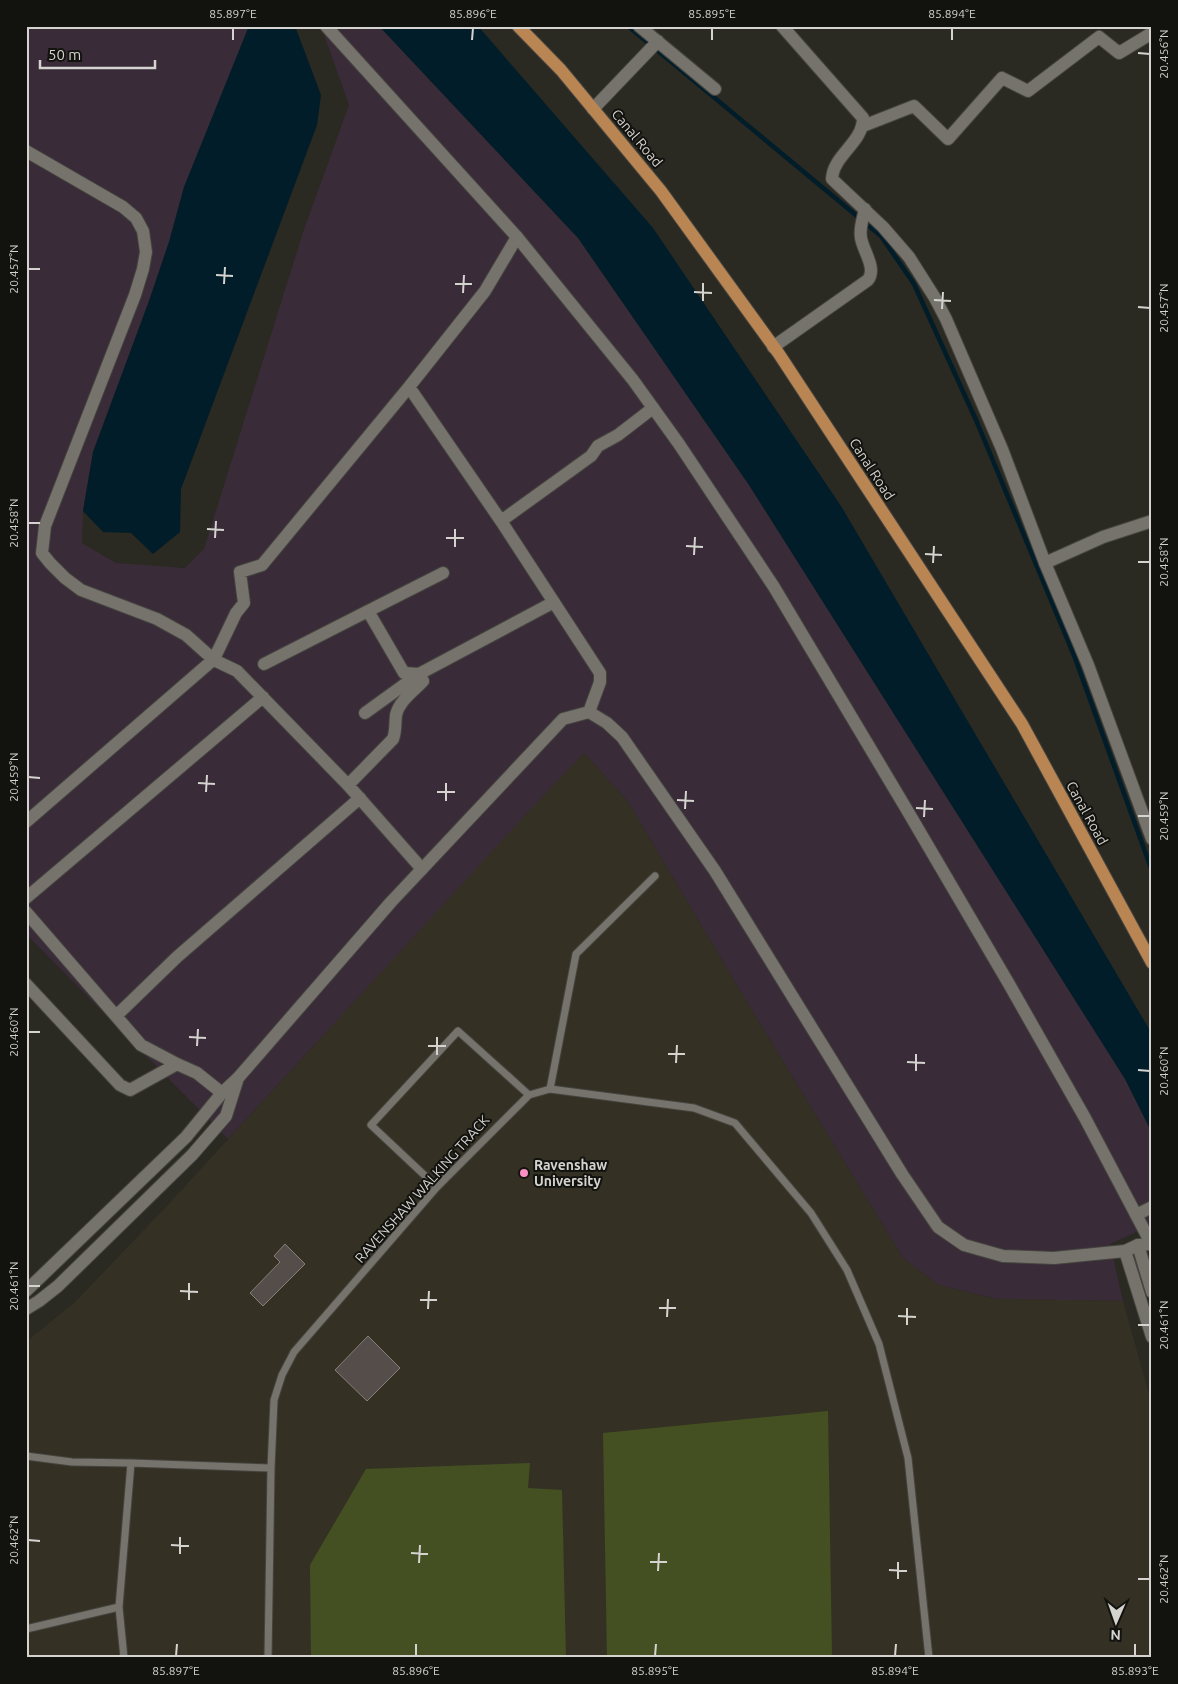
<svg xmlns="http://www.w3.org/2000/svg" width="1178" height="1684" font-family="Ubuntu,sans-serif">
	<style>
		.commercial { fill: #392b38 }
		.built { fill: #343124 }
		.green { fill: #455022 }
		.water { fill: #001d29 }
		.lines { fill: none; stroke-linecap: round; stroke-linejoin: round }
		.stream { stroke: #001d29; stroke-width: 4.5 }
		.building { fill: #554d49; stroke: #867e79 }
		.service-casing { stroke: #45443f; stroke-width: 9 }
		.minor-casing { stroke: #45443f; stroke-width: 14 }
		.tertiary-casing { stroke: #45443f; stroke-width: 14 }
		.secondary-casing { stroke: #45443f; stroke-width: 14 }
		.primary-casing { stroke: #45443f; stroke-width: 14 }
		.service { stroke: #75736c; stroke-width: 7 }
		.minor { stroke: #75736c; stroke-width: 12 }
		.tertiary { stroke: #75736c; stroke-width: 12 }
		.secondary { stroke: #75736c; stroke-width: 12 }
		.primary { stroke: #b88553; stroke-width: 12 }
		.ticks { fill: none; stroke: #d4d3cf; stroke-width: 2 }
		.poi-dot { fill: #fc8fc2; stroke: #12120f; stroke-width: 2 }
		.labels { text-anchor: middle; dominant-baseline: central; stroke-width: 4; stroke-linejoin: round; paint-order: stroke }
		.street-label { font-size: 14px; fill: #d4d3cf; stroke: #12120f }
		.poi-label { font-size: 14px; font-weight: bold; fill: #d4d3cf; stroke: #12120f; text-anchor: start }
		.neatline { fill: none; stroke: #d4d3cf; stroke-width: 2 }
		.ticks-label { font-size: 12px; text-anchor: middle; fill: #d4d3cf }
	</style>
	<rect width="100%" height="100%" fill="#2a2922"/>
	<path class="commercial" d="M26 26H249L184 187 169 242 149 301 93 452 83 511 82 543 116 563 185 568 204 549 303 232 349 105 321 26H379L578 238 749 485 1125 1079 1152 1133V1225L1110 1244 1123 1301 997 1299 938 1285 903 1258 748 1004 628 802 584 753 228 1139 26 934Z"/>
	<path class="built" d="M584 753 628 802 748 1004 903 1258 938 1285 996 1299 1123 1301 1152 1405V1658H26V1342L76 1301 166 1207 529 811Z"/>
	<path class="green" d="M828 1411 832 1658H607L603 1433Z
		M530 1463 528 1488 562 1490 566 1658H311L310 1565 366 1469Z"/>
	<path class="water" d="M249 26H295L321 95 317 125 181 489 180 532 153 554 131 533 103 532 83 511 93 452 149 301 169 242 184 187Z
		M379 26H478L653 228 841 506 1152 1034V1133L1125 1079 749 485 578 238Z"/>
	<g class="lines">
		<path class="stream" d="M628 26 881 236 914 284 976 420 1075 658 1152 871"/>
	</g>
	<path class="building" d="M285 1244 305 1264 263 1306 250 1293 280 1262 274 1256Z
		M368 1336 400 1368 367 1401 335 1370Z"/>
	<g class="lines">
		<g class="service-casing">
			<path id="service" d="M550 1089 576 954 655 876
				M437 1187 371 1125 458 1031 529 1095
				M26 1456 72 1462 131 1463
				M119 1607 124 1658
				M26 1629 119 1607 131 1463 271 1468
				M268 1658 271 1468 274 1400 282 1375 294 1352 437 1187 529 1095 550 1089 694 1108 735 1123 811 1213 847 1270 879 1344 908 1458 929 1658"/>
		</g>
		<g class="minor-casing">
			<path id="minor" d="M639 26 715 89
				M593 109 658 41
				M863 126 914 106 948 139 1002 78 1028 91 1099 37 1119 53 1152 33
				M26 151 123 207 136 218 143 231 146 252 143 269 135 295 45 526 42 553 50 563 65 578 81 590 157 619 186 635 214 660 237 671 348 785 422 869
				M517 237 485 291 409 387 501 521 600 673V682L589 712
				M773 347 868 280C877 268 863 251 861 238 859 228 863 219 865 209
				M501 521 591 456 598 446 618 435 653 408
				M1045 563 1088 665 1152 839
				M368 611 443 573
				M264 664 368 611 404 673 419 674 554 602
				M348 785 393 739C396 731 395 724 396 715 399 701 413 692 423 681L419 674 365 713
				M26 822 214 659 236 613 244 603 240 572 262 565 409 387
				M26 898 263 697
				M26 912 141 1045 177 1064 197 1073 222 1093
				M26 984 120 1085 130 1090 177 1064
				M116 1016 177 957 360 798
				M26 1309 39 1301 58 1286 192 1155 226 1116 238 1078"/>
		</g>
		<g class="tertiary-casing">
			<path id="tertiary" d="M782 26 863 118C863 143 833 155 832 179L883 227 909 257 935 298 946 319 1002 449 1045 563 1103 537 1152 521
				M1138 1245 1152 1292
				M1125 1251 1152 1337"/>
		</g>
		<g class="secondary-casing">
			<path id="secondary" d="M326 26 517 237 633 380 679 444 774 587 907 810 1009 984 1085 1118 1152 1245
				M1136 1215 1152 1207
				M26 1291 186 1137 222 1093 238 1078 391 902 563 719 589 712 607 723 622 737 715 871 902 1174 938 1227 964 1245 1003 1256 1054 1258 1125 1251 1138 1245 1152 1244"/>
		</g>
		<g class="primary-casing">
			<path id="primary" d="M518 26 561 70 661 191 779 354 1022 724 1152 963"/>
		</g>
		<use href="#service" class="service"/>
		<use href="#minor" class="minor"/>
		<use href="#tertiary" class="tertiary"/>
		<use href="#secondary" class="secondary"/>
		<use href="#primary" class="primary"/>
	</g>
	<path class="ticks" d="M233 40V28M472 40 473 28M712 40V28M952 40V28M1138 53 1150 54M28 269H40M216 275 233 276M224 284 225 267M455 284H472M694 292 712 293M463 293 464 275M934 300 951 301M703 301V283M1138 307 1150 308M942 309 943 292M28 523H40M207 529 224 530M215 538 216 521M446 538H464M686 546 703 547M455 547V529M925 554 942 555M694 555 695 537M1138 562H1150M933 563 934 546M28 777 40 778M198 783 215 784M206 792 207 775M437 792H455M677 800 694 801M446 801V783M916 808 933 809M685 809 686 791M1138 816H1150M924 817 925 800M28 1032H40M189 1037 206 1038M197 1046 198 1029M428 1046H446M668 1054H685M437 1055V1037M907 1062 925 1063M676 1063 677 1045M1138 1070 1150 1071M916 1071V1054M28 1286H40M180 1291 198 1292M189 1300V1283M420 1300H437M659 1308H676M428 1309 429 1291M898 1316 916 1317M667 1317 668 1299M907 1325V1308M1138 1325H1150M28 1540 40 1541M171 1545 189 1546M411 1553 428 1554M180 1554V1537M650 1562H667M419 1563 420 1545M889 1570 907 1571M658 1571 659 1553M898 1579V1562M1138 1579H1150M176 1656 177 1644M416 1656V1644M655 1656 656 1644M895 1656 896 1644M1135 1656V1644"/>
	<circle class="poi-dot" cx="524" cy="1173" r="5"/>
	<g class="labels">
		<g class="street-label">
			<text transform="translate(637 138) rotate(50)">Canal Road</text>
			<text transform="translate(872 469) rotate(57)">Canal Road</text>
			<text transform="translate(1087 813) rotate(61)">Canal Road</text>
			<text transform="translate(422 1189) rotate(-48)">RAVENSHAW WALKING TRACK</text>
		</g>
		<g class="poi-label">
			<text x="534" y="1165">Ravenshaw<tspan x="534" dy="16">University</tspan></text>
		</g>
	</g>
	<rect width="1178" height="1684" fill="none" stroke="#12120f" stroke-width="55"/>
	<g transform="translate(1116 1622) rotate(182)" stroke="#12120f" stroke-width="4" paint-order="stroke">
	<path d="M0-4L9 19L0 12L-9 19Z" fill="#d4d3cf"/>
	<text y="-8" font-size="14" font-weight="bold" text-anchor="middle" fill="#d4d3cf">N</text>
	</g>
	<path d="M40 60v8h115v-8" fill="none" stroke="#d4d3cf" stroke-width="2.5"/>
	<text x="48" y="60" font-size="15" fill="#d4d3cf" stroke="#12120f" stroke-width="4" paint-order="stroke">50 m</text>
	<rect x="28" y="28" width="1122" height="1628" class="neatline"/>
	<g class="ticks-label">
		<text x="233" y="18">85.897°E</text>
		<text x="473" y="18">85.896°E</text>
		<text x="712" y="18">85.895°E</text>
		<text x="952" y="18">85.894°E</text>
		<text transform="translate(1164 54) rotate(-90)" y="4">20.456°N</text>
		<text transform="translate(14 269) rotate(-90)" y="4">20.457°N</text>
		<text transform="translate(1164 308) rotate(-90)" y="4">20.457°N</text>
		<text transform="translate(14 523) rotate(-90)" y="4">20.458°N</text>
		<text transform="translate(1164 562) rotate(-90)" y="4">20.458°N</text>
		<text transform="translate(14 777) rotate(-90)" y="4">20.459°N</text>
		<text transform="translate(1164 816) rotate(-90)" y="4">20.459°N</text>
		<text transform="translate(14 1032) rotate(-90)" y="4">20.460°N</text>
		<text transform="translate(1164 1071) rotate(-90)" y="4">20.460°N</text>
		<text transform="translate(14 1286) rotate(-90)" y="4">20.461°N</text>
		<text transform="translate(1164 1325) rotate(-90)" y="4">20.461°N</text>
		<text transform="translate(14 1540) rotate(-90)" y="4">20.462°N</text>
		<text transform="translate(1164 1579) rotate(-90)" y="4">20.462°N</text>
		<text x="176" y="1675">85.897°E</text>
		<text x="416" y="1675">85.896°E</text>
		<text x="655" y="1675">85.895°E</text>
		<text x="895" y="1675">85.894°E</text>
		<text x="1135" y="1675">85.893°E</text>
	</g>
</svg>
